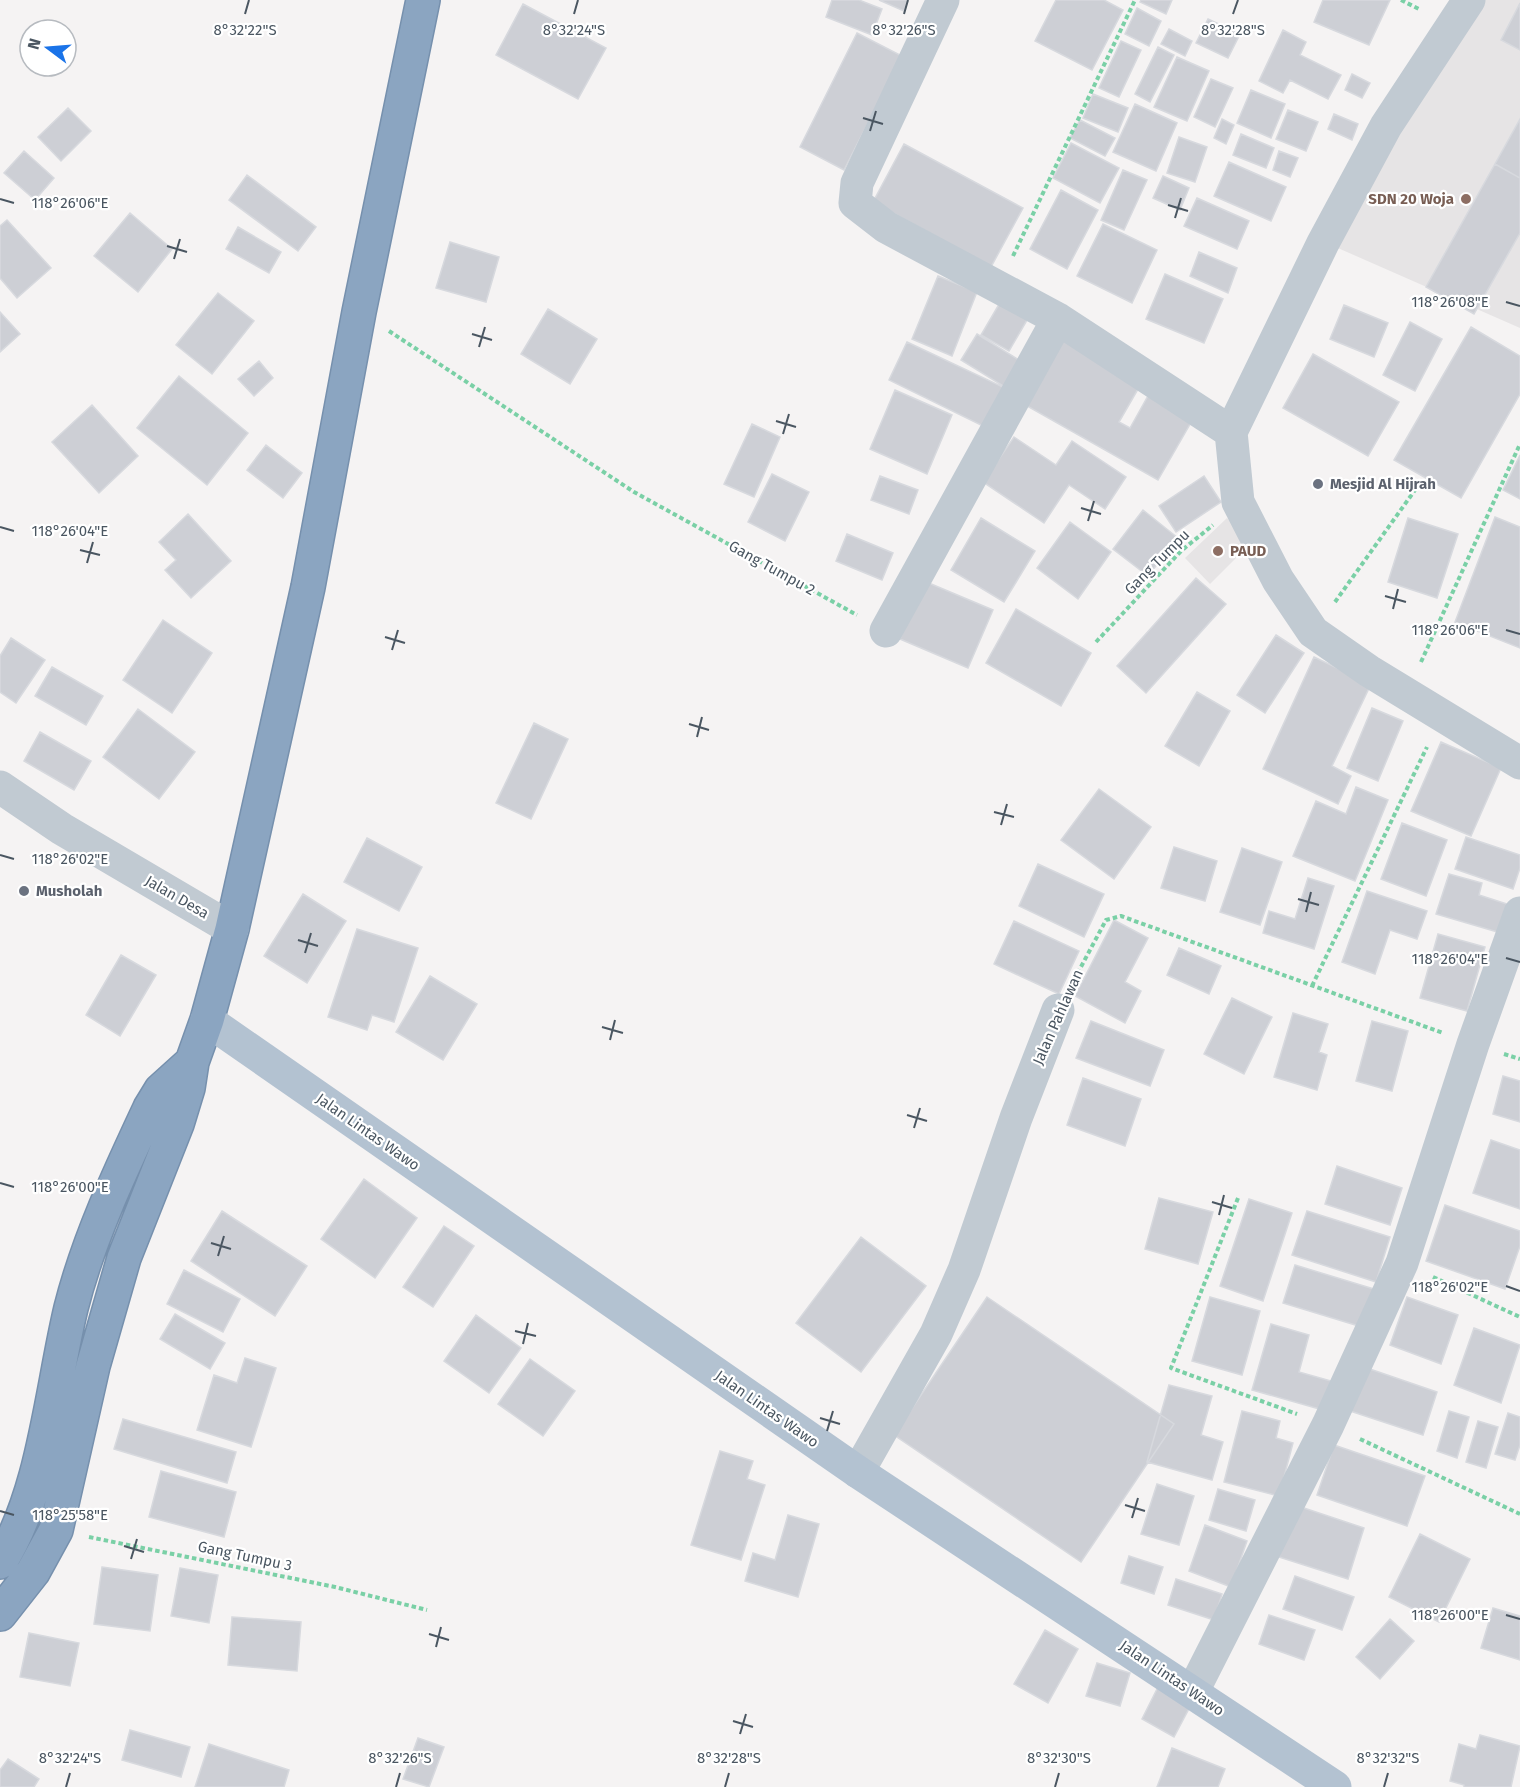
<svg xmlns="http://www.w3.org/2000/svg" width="1520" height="1787" font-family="'Fira Sans',sans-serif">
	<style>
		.education { fill: #e6e4e5 }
		.building { fill: #cdcfd5; stroke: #d7d9de; stroke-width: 1.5 }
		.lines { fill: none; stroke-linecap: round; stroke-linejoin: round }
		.highway-casing { stroke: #7690ad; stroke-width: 36 }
		.path { stroke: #7ad0a6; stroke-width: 4; stroke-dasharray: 4.5 3; stroke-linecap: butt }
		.minor { stroke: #c1cad2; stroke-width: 33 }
		.major { stroke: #b3c2d1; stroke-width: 33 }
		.highway { stroke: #8ba5c1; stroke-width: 33 }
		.ticks { fill: none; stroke: #4a5661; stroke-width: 2 }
		.education-dot { fill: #8d6e63; stroke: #fff; stroke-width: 2 }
		.worship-dot { fill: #6b7280; stroke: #fff; stroke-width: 2 }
		.labels { text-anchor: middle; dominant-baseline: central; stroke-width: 4.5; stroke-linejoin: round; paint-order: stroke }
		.education-label { font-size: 15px; font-weight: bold; fill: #785e54; stroke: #fff; text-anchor: end }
		.worship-label { font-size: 15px; font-weight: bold; fill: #5b616d; stroke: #fff; text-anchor: start }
		.street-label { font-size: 15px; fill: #4a5661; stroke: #fff }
		.ticks-label { font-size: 15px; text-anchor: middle; fill: #4a5661; stroke: #fff; stroke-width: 4.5; stroke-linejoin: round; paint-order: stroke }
	</style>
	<rect width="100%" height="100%" fill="#f5f3f3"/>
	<path class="education" d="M1484 0H1520V328L1331 245 1445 51Z
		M1227 518 1251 543 1210 584 1185 558Z"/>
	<path class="building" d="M832 0H859L882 9 872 35 826 17Z
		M879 0H908L904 11Z
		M1056 0H1104L1123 10 1092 70 1035 41Z
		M1141 0H1172L1166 14 1140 2Z
		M1323 0H1390L1369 45 1314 22Z
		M1520 3V50L1501 40Z
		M523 4 606 48 578 99 496 55Z
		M1137 8 1161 21 1149 46 1125 34Z
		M1208 19 1240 34 1228 58 1196 43Z
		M1169 29 1192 41 1185 56 1161 44Z
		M1283 30 1306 42 1300 55 1341 75 1328 99 1290 80 1283 93 1259 81Z
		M857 33 902 56 844 170 800 147Z
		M1121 41 1141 50 1119 97 1099 88Z
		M1158 47 1174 55 1150 102 1135 94Z
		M1177 57 1209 71 1187 121 1154 107Z
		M1352 74 1370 83 1362 98 1345 90Z
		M1211 79 1233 88 1215 127 1194 117Z
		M1251 90 1285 104 1271 138 1237 123Z
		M1093 94 1128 108 1118 132 1083 118Z
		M1135 104 1177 123 1156 171 1113 152Z
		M68 108 91 131 61 161 38 137Z
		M1288 110 1318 122 1306 151 1276 139Z
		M1334 114 1358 124 1352 140 1328 129Z
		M1222 119 1234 125 1226 144 1214 138Z
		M1520 119V178L1495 164Z
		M1080 120 1115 138 1105 156 1070 138Z
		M1241 134 1274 148 1266 168 1233 155Z
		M1179 137 1207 147 1195 182 1167 173Z
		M1071 143 1119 168 1100 203 1053 178Z
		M904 144 1023 208 991 267 873 202Z
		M24 151 54 178 35 200 4 173Z
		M1279 151 1298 158 1290 177 1273 170Z
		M1229 162 1286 187 1271 221 1214 196Z
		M1495 164 1520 178V233L1474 314 1426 287Z
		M1123 170 1147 180 1124 230 1101 220Z
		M247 175 316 227 298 251 229 200Z
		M1163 176 1189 188 1180 210 1153 198Z
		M1061 190 1098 210 1067 269 1030 249Z
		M1197 198 1249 221 1237 249 1184 226Z
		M130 213 172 249 138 292 94 256Z
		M7 220 51 268 17 298 0 278V226Z
		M1103 224 1157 250 1132 303 1077 276Z
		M238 227 281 252 269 273 226 249Z
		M450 242 499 257 486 302 436 288Z
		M1199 252 1237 268 1228 293 1190 276Z
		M1165 274 1223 299 1204 343 1146 319Z
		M938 276 977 292 952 356 912 339Z
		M218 293 254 321 212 374 176 345Z
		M1005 294 1033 310 1009 351 981 335Z
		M1344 305 1388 323 1374 357 1330 339Z
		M548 309 597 339 570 384 521 354Z
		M0 312 20 334 0 352Z
		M1410 322 1442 339 1415 391 1383 375Z
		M1471 327 1520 356V394L1461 498 1394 460Z
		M977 334 1024 363 1008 389 961 360Z
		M1057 336 1141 384 1119 422 1130 428 1149 394 1193 419 1158 480 1020 402Z
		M907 342 1003 387 985 427 889 380Z
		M1313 354 1399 402 1368 456 1283 408Z
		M259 361 273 378 254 396 238 379Z
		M179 376 248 433 207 485 137 428Z
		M895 390 952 415 927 474 870 449Z
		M92 405 138 456 99 493 52 442Z
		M752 424 780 437 754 497 724 484Z
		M1014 437 1056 465 1072 441 1126 477 1105 509 1069 485 1044 523 983 482Z
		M266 445 302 473 283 498 247 470Z
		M1520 455V499L1503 490Z
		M772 474 809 492 785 541 748 522Z
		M880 476 918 490 909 514 871 500Z
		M1204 476 1221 502 1176 532 1159 506Z
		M1143 510 1178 538 1148 576 1113 549Z
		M188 514 231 561 191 598 165 570 176 560 159 542Z
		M1495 517 1520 527V648L1455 622Z
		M981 518 1035 551 1004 602 951 570Z
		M1408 518 1458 534 1437 598 1388 582Z
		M1070 522 1111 552 1078 599 1037 568Z
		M847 534 893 553 882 580 836 561Z
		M1196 578 1226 604 1146 693 1117 666Z
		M924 581 993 610 968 668 900 639Z
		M1016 609 1091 653 1061 706 986 663Z
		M163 620 212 653 172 713 123 680Z
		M1276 635 1304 653 1265 713 1237 695Z
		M11 638 45 660 16 703 0 692V656Z
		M1314 657 1371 684 1332 766 1351 776 1338 804 1263 769Z
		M52 667 103 696 86 725 35 696Z
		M1197 692 1230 711 1199 766 1165 746Z
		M1372 708 1403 721 1378 781 1347 768Z
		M138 709 195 752 159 799 103 757Z
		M534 723 568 739 531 819 496 803Z
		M40 732 91 761 74 790 24 761Z
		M1441 742 1501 768 1471 836 1411 811Z
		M1356 787 1388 800 1355 881 1293 856 1316 801 1346 814Z
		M1099 789 1151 827 1114 879 1061 840Z
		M1402 823 1447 840 1426 896 1381 879Z
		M1466 837 1520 855V868L1513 889 1455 869Z
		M367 838 422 867 399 911 344 882Z
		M1174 847 1217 861 1205 901 1161 888Z
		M1242 848 1282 862 1260 925 1220 912Z
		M1038 864 1104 894 1084 937 1019 906Z
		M1449 874 1482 883 1479 895 1510 905 1501 933 1436 914Z
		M1308 878 1334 886 1314 949 1263 933 1269 911 1295 919Z
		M1367 891 1427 911 1417 939 1390 930 1375 974 1342 962Z
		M303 894 346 921 307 983 264 956Z
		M1114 920 1148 938 1125 982 1141 991 1125 1023 1075 996Z
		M1014 921 1079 951 1059 994 994 964Z
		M357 929 418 948 394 1022 372 1015 367 1030 328 1017Z
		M1438 934 1485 947 1467 1011 1420 998Z
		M1179 948 1221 966 1209 994 1167 975Z
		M121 955 156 975 120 1036 86 1015Z
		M430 976 477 1004 443 1060 396 1032Z
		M1232 998 1272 1017 1244 1074 1204 1054Z
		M1293 1013 1328 1024 1319 1052 1327 1055 1317 1090 1274 1077Z
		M1091 1021 1164 1050 1150 1086 1076 1058Z
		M1372 1021 1408 1031 1392 1091 1356 1081Z
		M1503 1076 1520 1081V1122L1493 1114Z
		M1083 1078 1141 1099 1125 1146 1067 1125Z
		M1491 1140 1520 1150V1209L1473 1193Z
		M1337 1166 1402 1188 1390 1225 1325 1204Z
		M364 1179 417 1218 375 1278 321 1239Z
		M1159 1198 1213 1212 1198 1264 1145 1249Z
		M1249 1199 1292 1213 1263 1301 1220 1286Z
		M1445 1205 1520 1231V1246L1505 1289 1426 1261Z
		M222 1211 307 1266 275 1316 191 1261Z
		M1307 1211 1390 1237 1376 1282 1292 1255Z
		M444 1226 474 1246 433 1307 403 1287Z
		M861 1237 926 1286 861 1372 796 1323Z
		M1295 1265 1374 1289 1362 1327 1283 1303Z
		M184 1270 240 1299 223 1332 167 1304Z
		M987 1297 1174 1424 1081 1562 894 1435Z
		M1210 1297 1260 1311 1242 1375 1192 1361Z
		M1407 1297 1458 1315 1441 1364 1390 1345Z
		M175 1314 225 1343 210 1369 160 1339Z
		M476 1315 521 1348 489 1393 444 1361Z
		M1271 1324 1309 1335 1299 1372 1331 1381 1323 1410 1252 1390Z
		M1474 1328 1520 1345 1501 1403 1454 1385Z
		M245 1358 276 1368 251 1447 197 1430 214 1375 237 1383Z
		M530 1359 575 1391 543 1436 498 1404Z
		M1364 1367 1437 1392 1423 1435 1350 1411Z
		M1169 1385 1212 1396 1201 1435 1223 1442 1212 1480 1147 1462Z
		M1242 1411 1280 1421 1276 1438 1293 1443 1279 1496 1224 1482Z
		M1449 1411 1469 1417 1457 1458 1437 1451Z
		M1508 1413 1520 1417V1445L1515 1460 1495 1454Z
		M123 1419 236 1452 227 1483 114 1449Z
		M1478 1421 1498 1427 1486 1468 1466 1462Z
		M1334 1445 1425 1476 1407 1526 1317 1495Z
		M720 1451 753 1461 747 1479 765 1485 741 1560 691 1545Z
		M161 1471 236 1492 224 1537 149 1517Z
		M1157 1484 1194 1496 1179 1545 1141 1534Z
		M1218 1489 1255 1500 1246 1531 1209 1520Z
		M1295 1505 1364 1528 1348 1579 1279 1557Z
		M788 1515 819 1524 798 1597 745 1581 753 1553 775 1560Z
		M1205 1525 1247 1541 1231 1587 1189 1571Z
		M1420 1534 1470 1559 1439 1622 1389 1597Z
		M1129 1556 1163 1567 1154 1594 1121 1583Z
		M102 1567 158 1575 150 1631 94 1624Z
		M180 1568 218 1575 209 1623 171 1616Z
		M1295 1576 1354 1597 1342 1630 1283 1609Z
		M1176 1579 1222 1594 1214 1620 1168 1605Z
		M1493 1608 1520 1616V1660L1481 1648Z
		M1269 1615 1315 1630 1304 1660 1259 1644Z
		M232 1617 301 1622 297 1671 228 1665Z
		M1390 1619 1414 1641 1380 1679 1356 1657Z
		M1045 1630 1078 1649 1048 1703 1014 1684Z
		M29 1633 79 1643 70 1686 20 1677Z
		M1097 1663 1130 1673 1120 1706 1086 1696Z
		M1159 1685 1192 1703 1174 1737 1142 1719Z
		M130 1730 190 1747 181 1777 122 1760Z
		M1480 1735 1520 1746 1511 1787H1464V1785L1450 1781 1459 1744 1476 1749Z
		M418 1738 444 1747 429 1787 403 1779Z
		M209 1744 289 1770 284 1787H195Z
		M1172 1748 1225 1769 1218 1787H1157Z
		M8 1759 39 1779 34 1787H0V1770Z"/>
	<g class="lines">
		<g class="highway-casing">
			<path id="highway" d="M0 1562C44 1494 52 1387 71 1308 88 1240 120 1172 150 1108L161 1090 192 1062
				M0 1614 33 1572 56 1530 93 1366 124 1258 177 1124 188 1088 192 1062 207 1020 232 929 308 587 359 312 423 0"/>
		</g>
		<path class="path" d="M1401 0 1421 10
			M1013 256 1135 0
			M389 331 634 492 857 615
			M1335 602 1415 490
			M1096 642 1181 551 1213 525
			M1421 662 1520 444
			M1074 980 1106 920 1121 916 1443 1033
			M1312 986 1427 747
			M1504 1054 1520 1059
			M1238 1198 1171 1368 1297 1414
			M1433 1277 1520 1317
			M1360 1439 1520 1514
			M89 1537 335 1587 427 1610"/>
		<path class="minor" d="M943 0 857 183 855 203 886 227 1058 319 1231 432
			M1469 0 1386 126 1323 243 1231 432 1238 502 1278 580 1313 632 1369 671 1520 763
			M886 631 1058 319
			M0 787 62 829 232 929
			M858 1472 936 1334 964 1270 1016 1118 1058 1010
			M1193 1691 1328 1425 1402 1263 1473 1044 1520 913"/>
		<path class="major" d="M207 1020 858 1472 1335 1787"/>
		<use href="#highway" class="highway"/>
	</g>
	<path class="ticks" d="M245 14 249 0M574 14 578 0M904 14 908 0M1233 14 1238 0M863 118 883 124M870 131 876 111M0 199 14 203M1168 205 1188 211M1175 218 1181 198M167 246 187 252M174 259 180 239M1506 302 1520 306M472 334 492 340M479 347 485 327M776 421 796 427M783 434 789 414M1081 508 1101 514M1088 521 1094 501M0 527 14 531M80 550 100 555M87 563 93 542M1385 596 1406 602M1393 609 1398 589M1506 630 1520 634M385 637 405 643M392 650 398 630M689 724 709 730M697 737 702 717M994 812 1014 817M1001 825 1007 804M0 855 14 859M1298 899 1319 905M1306 912 1311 892M298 940 318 946M305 953 311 933M1506 958 1520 962M602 1027 623 1033M610 1040 615 1020M907 1115 927 1121M914 1128 920 1108M0 1183 14 1187M1212 1202 1232 1208M1219 1215 1224 1195M211 1243 231 1249M218 1256 224 1236M1506 1286 1520 1291M515 1331 536 1336M523 1344 528 1323M820 1418 840 1424M827 1431 833 1411M1125 1505 1145 1511M0 1511 14 1515M1132 1518 1138 1498M124 1546 144 1552M131 1559 137 1539M1506 1615 1520 1619M429 1634 449 1640M436 1647 441 1627M733 1721 753 1727M740 1734 746 1714M66 1787 70 1773M396 1787 400 1773M725 1787 729 1773M1055 1787 1059 1773M1384 1787 1388 1773"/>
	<g class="education-dot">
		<circle cx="1466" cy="199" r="6"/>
		<circle cx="1218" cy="551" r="6"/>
	</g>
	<g class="worship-dot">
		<circle cx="1318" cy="484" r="6"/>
		<circle cx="24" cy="891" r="6"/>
	</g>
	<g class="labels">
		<g class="education-label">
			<text x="1454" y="199">SDN 20 Woja</text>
			<text x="1230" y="551" text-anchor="start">PAUD</text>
		</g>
		<g class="worship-label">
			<text x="1330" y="484">Mesjid Al Hijrah</text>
			<text x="36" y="891">Musholah</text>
		</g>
		<g class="street-label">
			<text transform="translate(1157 562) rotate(-45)">Gang Tumpu</text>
			<text transform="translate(772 568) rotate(29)">Gang Tumpu 2</text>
			<text transform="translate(177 897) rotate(30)">Jalan Desa</text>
			<text transform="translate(1058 1017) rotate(-66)">Jalan Pahlawan</text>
			<text transform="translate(368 1132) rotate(35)">Jalan Lintas Wawo</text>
			<text transform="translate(767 1409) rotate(35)">Jalan Lintas Wawo</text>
			<text transform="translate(245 1556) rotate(12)">Gang Tumpu 3</text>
			<text transform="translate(1172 1678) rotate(34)">Jalan Lintas Wawo</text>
		</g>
	</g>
	<g class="ticks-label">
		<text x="245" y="35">8°32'22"S</text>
		<text x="574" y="35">8°32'24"S</text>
		<text x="904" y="35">8°32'26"S</text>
		<text x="1233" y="35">8°32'28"S</text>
		<text x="70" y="208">118°26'06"E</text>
		<text x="1450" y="307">118°26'08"E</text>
		<text x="70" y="536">118°26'04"E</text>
		<text x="1450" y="635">118°26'06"E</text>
		<text x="70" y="864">118°26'02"E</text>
		<text x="1450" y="964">118°26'04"E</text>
		<text x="70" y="1192">118°26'00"E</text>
		<text x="1450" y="1292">118°26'02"E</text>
		<text x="70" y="1520">118°25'58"E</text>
		<text x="1450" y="1620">118°26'00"E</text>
		<text x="70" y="1763">8°32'24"S</text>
		<text x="400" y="1763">8°32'26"S</text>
		<text x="729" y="1763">8°32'28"S</text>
		<text x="1059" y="1763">8°32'30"S</text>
		<text x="1388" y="1763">8°32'32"S</text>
	</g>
	<g transform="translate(48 48) rotate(286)"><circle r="28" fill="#ffffff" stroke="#b7bbc0" stroke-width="1.5"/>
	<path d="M0-4.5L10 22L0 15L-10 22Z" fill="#1a73e8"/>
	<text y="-9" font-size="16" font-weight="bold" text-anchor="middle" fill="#4a5661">N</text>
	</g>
</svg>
